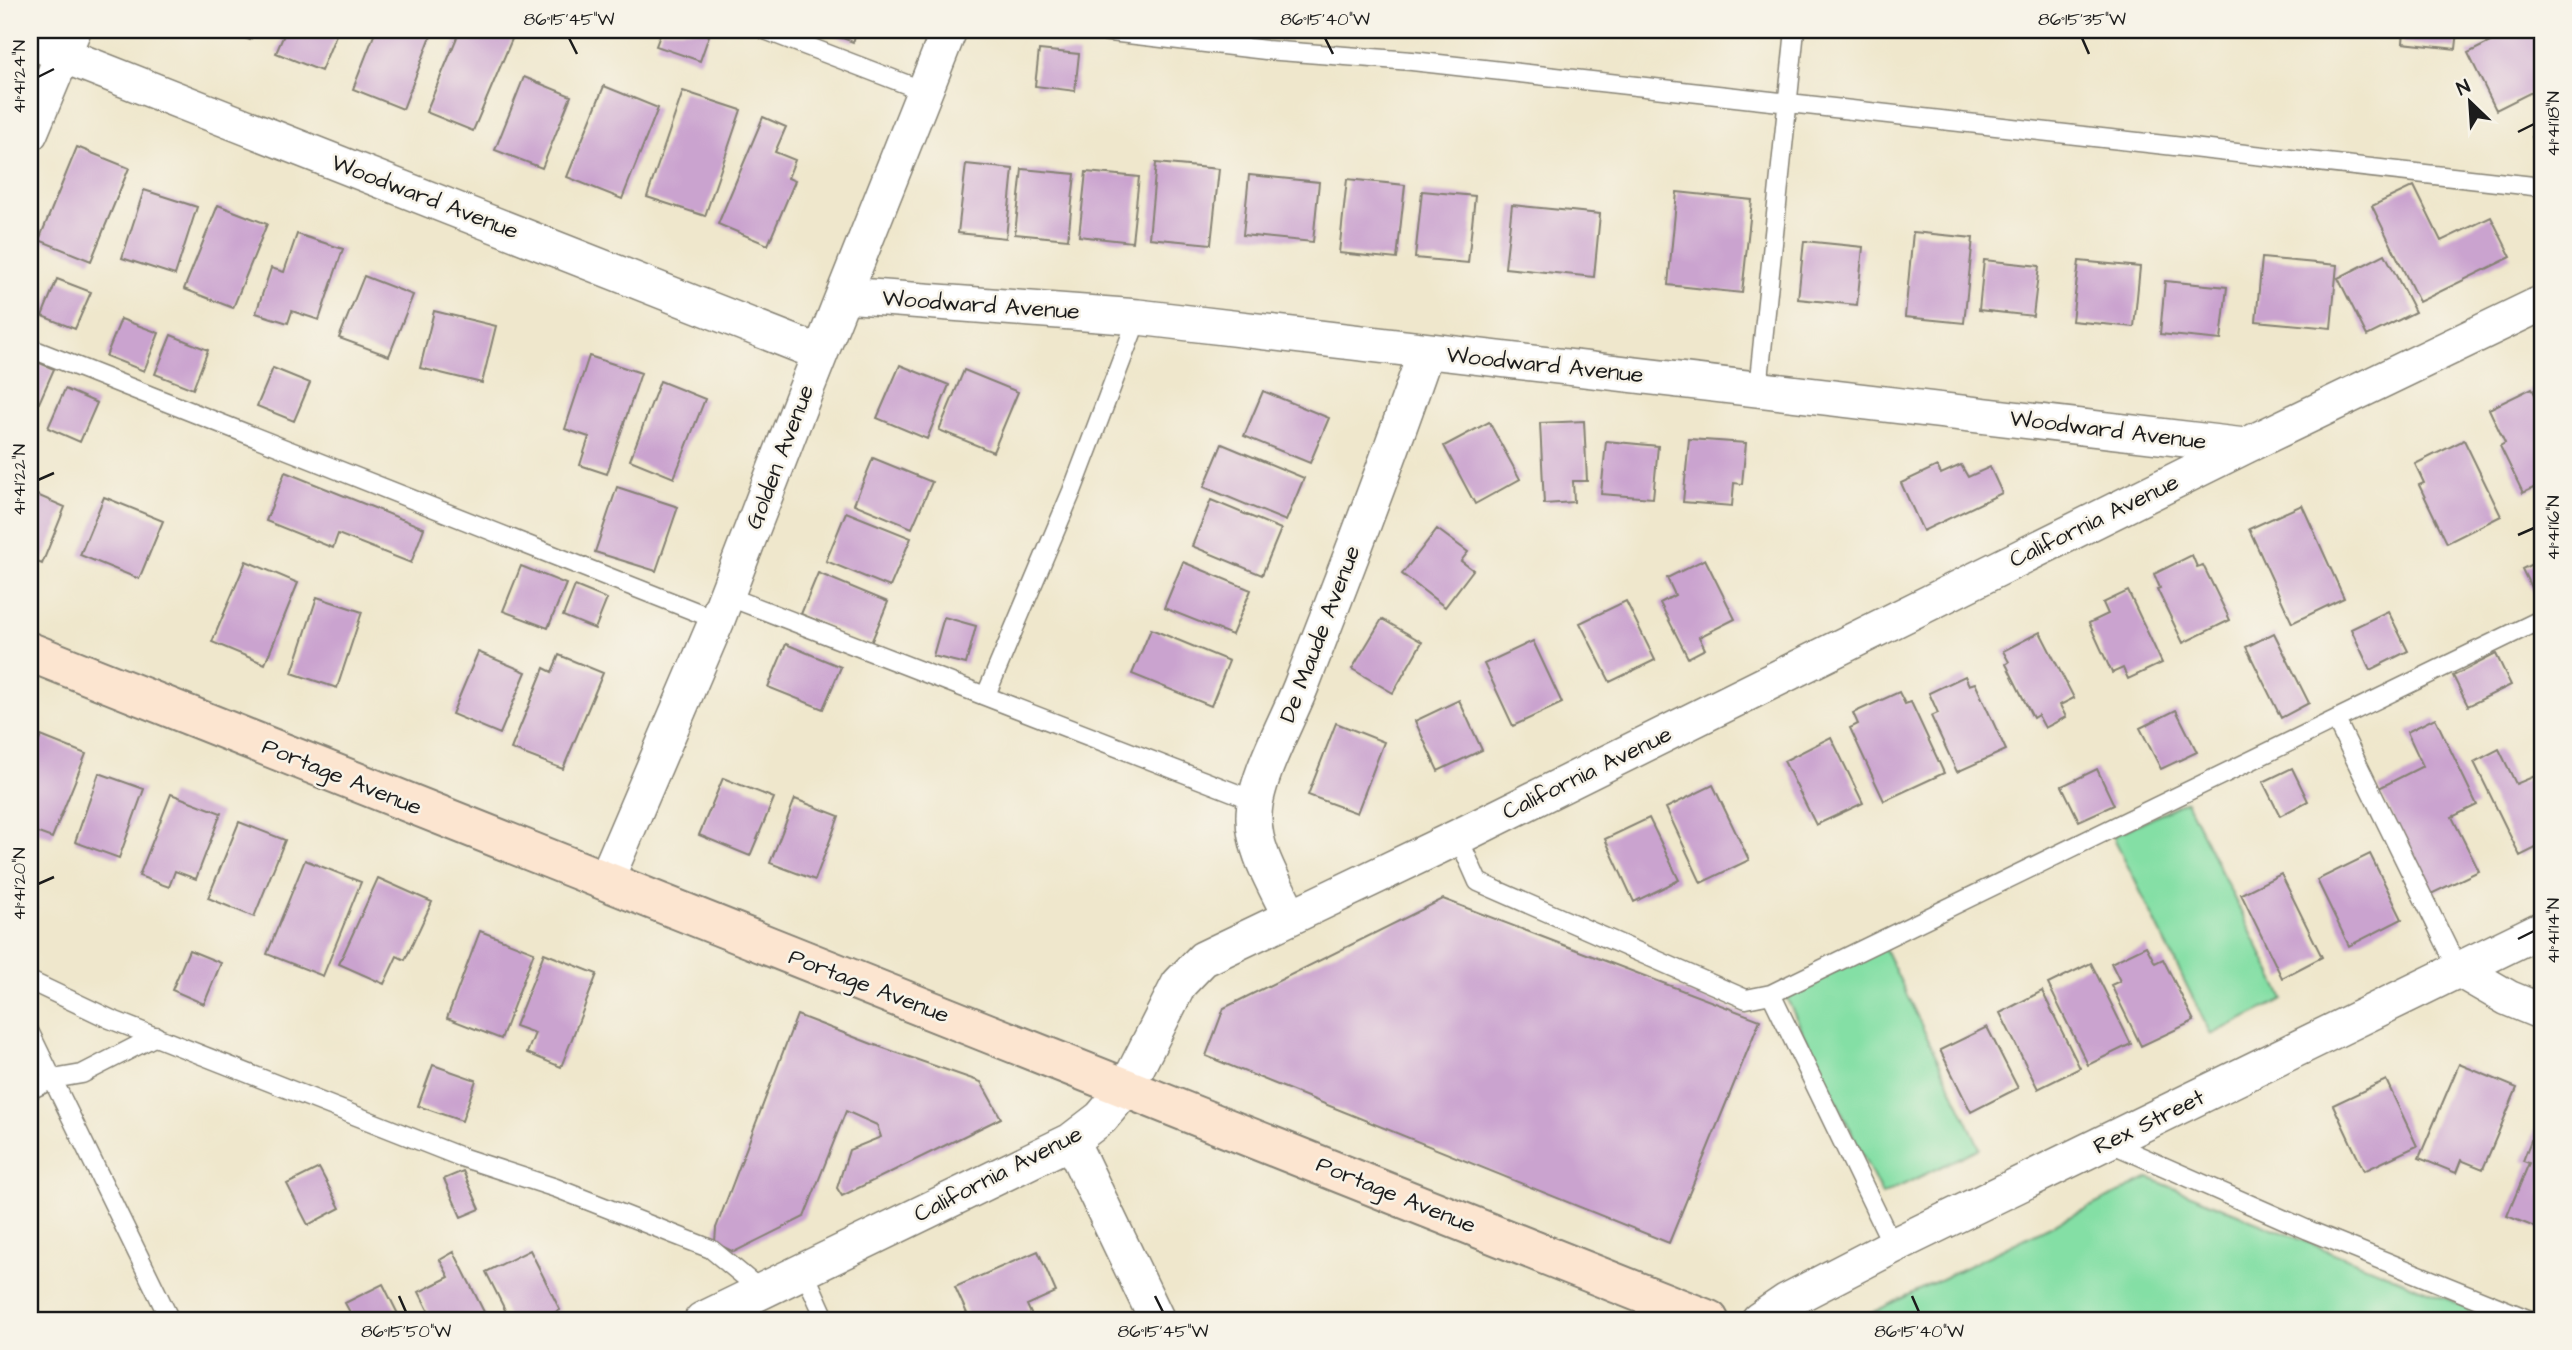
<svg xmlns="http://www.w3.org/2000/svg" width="2572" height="1350" font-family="'Architects Daughter',sans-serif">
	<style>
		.green { fill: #84dfa5; stroke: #507e60; stroke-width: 2 }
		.building { fill: #caa3cf }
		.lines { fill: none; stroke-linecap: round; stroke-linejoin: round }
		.service-casing { stroke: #868274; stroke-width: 21 }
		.minor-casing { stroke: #868274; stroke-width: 38 }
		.secondary-casing { stroke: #868274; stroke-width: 42 }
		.service { stroke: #fff; stroke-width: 18 }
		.minor { stroke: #fff; stroke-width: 35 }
		.secondary { stroke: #fce5d0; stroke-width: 38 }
		.ticks { fill: none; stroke: #1c1c1c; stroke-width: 2.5 }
		.labels { text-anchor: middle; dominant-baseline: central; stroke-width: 5; stroke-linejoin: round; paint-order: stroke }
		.street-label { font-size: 23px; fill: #1c1c1c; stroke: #f7f3e8 }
		.neatline { fill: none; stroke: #1c1c1c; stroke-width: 2.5 }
		.ticks-label { font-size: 18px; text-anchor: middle; fill: #1c1c1c }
	</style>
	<rect width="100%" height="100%" fill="#f7f3e8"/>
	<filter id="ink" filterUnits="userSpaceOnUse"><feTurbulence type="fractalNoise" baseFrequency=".0143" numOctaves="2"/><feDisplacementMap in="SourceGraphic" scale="14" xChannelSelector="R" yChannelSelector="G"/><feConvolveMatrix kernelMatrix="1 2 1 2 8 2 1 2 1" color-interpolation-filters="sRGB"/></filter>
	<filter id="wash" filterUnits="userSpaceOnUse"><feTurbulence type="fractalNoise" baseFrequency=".00686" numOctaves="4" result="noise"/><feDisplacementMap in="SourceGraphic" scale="28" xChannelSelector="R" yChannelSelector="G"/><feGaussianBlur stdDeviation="1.57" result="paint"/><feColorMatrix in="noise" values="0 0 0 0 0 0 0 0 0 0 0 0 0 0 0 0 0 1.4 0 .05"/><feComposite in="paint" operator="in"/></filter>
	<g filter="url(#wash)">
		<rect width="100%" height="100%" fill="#efe7cc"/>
		<path class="green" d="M2186 801 2284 999 2211 1035 2113 836Z
			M1884 947 1980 1148 1882 1195 1785 995Z
			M2149 1178 2499 1320H1857Z"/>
		<g id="blocks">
			<path class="building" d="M223 30H255L250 40Z
				M286 30H338L321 71 276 53Z
				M376 30H415L431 36 403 109 353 89Z
				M460 30H490L512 39 473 131 426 112Z
				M662 30H711L700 61 656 46Z
				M821 30H858L853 42Z
				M2221 30H2277L2276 37 2221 32Z
				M2351 30H2391L2390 36Z
				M2404 30H2458L2456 49 2403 43Z
				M2514 30H2542V87L2496 110 2468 53Z
				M1039 50 1079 54 1075 91 1035 86Z
				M524 77 571 96 542 168 495 150Z
				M604 86 658 108 622 199 567 177Z
				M683 91 741 110 705 216 647 197Z
				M763 117 786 127 775 152 795 160 788 178 795 181 768 245 718 224Z
				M2542 132V157L2532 137Z
				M77 147 129 168 91 261 39 240Z
				M1156 163 1219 169 1211 244 1149 238Z
				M966 164 1013 169 1006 238 958 233Z
				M1022 169 1075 174 1068 239 1015 234Z
				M1086 172 1139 177 1132 242 1079 236Z
				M1249 175 1319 182 1313 242 1243 235Z
				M1347 179 1405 185 1397 259 1339 253Z
				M2414 186 2441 241 2491 217 2511 257 2419 302 2372 206Z
				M144 190 197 207 175 275 122 258Z
				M1422 191 1475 196 1468 263 1415 258Z
				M1677 192 1752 200 1742 293 1668 285Z
				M218 205 267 224 233 308 184 289Z
				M1512 205 1600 214 1594 277 1505 268Z
				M1913 232 1973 238 1964 323 1905 317Z
				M297 234 343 249 319 320 292 311 288 323 256 313 271 268 284 272Z
				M1804 241 1863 247 1857 305 1798 299Z
				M2385 254 2415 312 2367 336 2338 278Z
				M2262 258 2337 265 2331 328 2256 321Z
				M1984 260 2039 266 2033 316 1979 310Z
				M2079 261 2140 267 2134 327 2072 321Z
				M364 276 413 295 389 356 339 338Z
				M57 279 91 292 75 329 42 316Z
				M2165 281 2227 287 2221 340 2160 334Z
				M434 311 496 326 482 383 420 368Z
				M121 319 159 333 144 371 106 356Z
				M171 335 208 350 193 389 155 374Z
				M589 356 641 373 607 474 580 465 589 437 565 429Z
				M30 359 54 369 39 403 30 399Z
				M900 365 949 385 927 439 877 418Z
				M273 368 310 383 294 421 257 406Z
				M964 370 1018 392 993 452 939 430Z
				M660 381 705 399 674 478 630 460Z
				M2532 388 2542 409V484L2523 493 2500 446 2505 443 2489 409Z
				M65 389 97 403 80 442 48 428Z
				M1263 391 1329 418 1310 463 1244 436Z
				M1584 421 1587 481H1573L1574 502 1544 504 1540 423Z
				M1489 422 1520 479 1475 504 1444 446Z
				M1689 439 1746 443 1742 484 1734 483 1732 506 1683 502Z
				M2464 440 2501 516 2447 543 2419 485 2424 483 2415 464Z
				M1606 441 1658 446 1653 498 1601 494Z
				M1222 444 1304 478 1286 521 1204 487Z
				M873 458 932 482 912 528 854 504Z
				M1961 465 1968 477 1990 467 2002 493 1923 531 1901 483 1937 466 1941 474Z
				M285 472 424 528 411 563 338 534 333 548 266 521Z
				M617 487 678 507 656 571 595 552Z
				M30 492 65 507 42 564 30 559Z
				M104 497 163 521 139 579 80 555Z
				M1211 500 1281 529 1262 575 1192 546Z
				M2302 505 2344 598 2292 623 2249 529Z
				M846 512 911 538 890 587 826 561Z
				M1437 529 1468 552 1461 561 1473 570 1445 607 1402 574Z
				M2192 555 2197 567 2203 565 2230 620 2183 643 2157 589 2160 588 2154 574Z
				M1705 559 1735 619 1699 637 1705 649 1688 658 1660 603 1675 595 1667 578Z
				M2542 559V610L2522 569Z
				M246 561 298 583 265 664 212 642Z
				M1183 562 1251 590 1232 635 1164 608Z
				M521 566 566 584 548 628 503 611Z
				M818 573 888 602 871 643 801 614Z
				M575 586 607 599 595 629 563 616Z
				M2128 591 2162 663 2128 679 2123 668 2112 673 2089 623 2108 614 2103 603Z
				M317 597 362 612 337 688 292 673Z
				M1626 601 1655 660 1610 682 1580 623Z
				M2388 611 2408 651 2370 670 2351 629Z
				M944 617 976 626 966 664 933 656Z
				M1382 619 1422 642 1393 693 1352 669Z
				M1151 629 1229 661 1211 706 1132 674Z
				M2040 632 2074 698 2060 705 2066 717 2045 728 2038 715 2033 718 2006 664 2009 662 2003 651Z
				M2274 633 2309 703 2281 718 2246 647Z
				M1533 641 1562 703 1513 726 1484 664Z
				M786 644 841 667 823 709 768 687Z
				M478 652 526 672 500 734 452 714Z
				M2496 654 2511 685 2468 706 2453 676Z
				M559 655 603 673 563 769 511 749 544 668 552 672Z
				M1965 676 1969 685 1975 683 2006 750 1957 772 1931 716 1938 713 1929 693Z
				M1899 692 1905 704 1911 702 1944 773 1884 801 1850 728 1858 724 1853 713Z
				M1459 700 1482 750 1438 771 1415 721Z
				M2176 710 2197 752 2161 769 2140 728Z
				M2435 718 2477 805 2452 817 2479 871 2431 894 2379 788 2423 766 2407 732Z
				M1336 723 1384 742 1357 813 1308 795Z
				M41 736 86 754 52 838 30 830V764Z
				M1831 737 1863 803 1816 825 1784 761Z
				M2499 749 2516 784 2535 776 2542 791V845L2520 856 2474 762Z
				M2292 768 2308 801 2280 816 2263 782Z
				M2097 769 2114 805 2079 821 2062 786Z
				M99 773 144 789 119 858 75 842Z
				M723 778 774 798 750 856 699 835Z
				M1713 785 1749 860 1701 883 1666 808Z
				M171 794 221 813 196 879 175 871 169 887 139 876Z
				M795 799 839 816 815 880 770 863Z
				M1649 818 1679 880 1634 902 1605 839Z
				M239 822 285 840 254 917 208 898Z
				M2370 854 2402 919 2349 946 2317 880Z
				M305 860 361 882 323 976 267 954Z
				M2281 874 2322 957 2282 978 2241 894Z
				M378 878 432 902 405 960 397 956 384 984 339 964Z
				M1443 899 1760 1020 1669 1243 1206 1056 1224 1008Z
				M30 904 37 907 30 926Z
				M480 931 534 952 501 1039 447 1018Z
				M2146 946 2155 963 2163 959 2194 1021 2141 1046 2111 985 2120 981 2111 963Z
				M189 950 221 963 204 1004 172 990Z
				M544 953 597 974 561 1067 527 1053 535 1033 515 1026Z
				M2091 963 2131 1044 2088 1065 2048 984Z
				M2042 991 2080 1068 2038 1089 2000 1013Z
				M797 1015 872 1044 981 1082 1001 1118 842 1196 837 1188 849 1150 881 1137 877 1125 846 1111 804 1217 734 1252 715 1243 716 1228Z
				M1987 1027 2018 1088 1971 1112 1940 1050Z
				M2459 1064 2517 1088 2483 1169 2461 1160 2456 1173 2419 1158Z
				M433 1065 476 1080 462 1121 418 1106Z
				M2386 1080 2417 1146 2364 1171 2333 1105Z
				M2542 1112V1230L2507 1216 2529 1163 2523 1161Z
				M319 1168 340 1208 308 1225 287 1184Z
				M463 1171 480 1209 461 1217 444 1179Z
				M530 1250 560 1310 540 1320H510L486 1272Z
				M1038 1251 1056 1292 1027 1305 1032 1316 1022 1320H970L955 1287Z
				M454 1252 488 1320H433L419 1292 449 1277 440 1260Z
				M383 1284 401 1320H354L345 1303Z"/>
		</g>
	</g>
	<g filter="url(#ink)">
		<use href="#blocks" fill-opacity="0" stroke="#868274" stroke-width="2"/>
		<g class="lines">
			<g class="service-casing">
				<path id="service" d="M765 30 924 91
					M1093 30 1266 50 1412 61 2542 187
					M30 348 717 620
					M1758 389 1795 30
					M727 596 1256 801
					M986 695 1072 491 1138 317
					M2336 720 2458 969
					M1458 837 1478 882 1746 999 1771 994 2542 619
					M30 981 110 1019 461 1157 556 1188 711 1249 762 1291
					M1771 994 1893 1246
					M30 1033 170 1320
					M30 1090 53 1079 82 1074 156 1036
					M2108 1142 2308 1230 2530 1320
					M804 1271 826 1320"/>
			</g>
			<g class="minor-casing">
				<path id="minor" d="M30 40 63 55 820 353
					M30 133 73 30
					M844 295 1138 317 2245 446
					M605 882 717 620 803 397 949 30
					M1290 916C1276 885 1253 851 1254 816 1254 780 1287 722 1301 686 1344 575 1387 464 1426 351
					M2458 969 2508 998 2542 1012
					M1071 1141 1157 1320
					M702 1320 1071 1141 1101 1118 1127 1087 1179 984 1203 959 1458 837 2245 446 2542 303
					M1759 1320 1787 1301 1893 1246 2542 929"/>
			</g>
			<g class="secondary-casing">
				<path id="secondary" d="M30 652 1709 1320"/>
			</g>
			<use href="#service" class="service"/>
			<use href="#minor" class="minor"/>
			<use href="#secondary" class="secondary"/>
		</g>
	</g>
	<path class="ticks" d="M569 38 577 54M1325 38 1333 54M2082 38 2089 54M38 77 54 69M2518 132 2534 124M38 480 54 473M2518 535 2534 528M38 884 54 877M2518 939 2534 931M399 1296 406 1312M1155 1296 1163 1312M1912 1296 1919 1312"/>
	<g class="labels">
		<g class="street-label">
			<text transform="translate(425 197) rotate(21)">Woodward Avenue</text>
			<text transform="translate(981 305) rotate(4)">Woodward Avenue</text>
			<text transform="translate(1545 365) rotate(6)">Woodward Avenue</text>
			<text transform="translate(2108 430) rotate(7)">Woodward Avenue</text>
			<text transform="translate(780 457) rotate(-69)">Golden Avenue</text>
			<text transform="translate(2094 521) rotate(-26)">California Avenue</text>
			<text transform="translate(1320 634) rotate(-69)">De Maude Avenue</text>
			<text transform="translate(1587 773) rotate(-26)">California Avenue</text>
			<text transform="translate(342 777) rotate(22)">Portage Avenue</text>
			<text transform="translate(869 986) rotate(21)">Portage Avenue</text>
			<text transform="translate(2149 1122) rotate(-26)">Rex Street</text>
			<text transform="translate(998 1174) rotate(-27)">California Avenue</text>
			<text transform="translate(1396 1195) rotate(22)">Portage Avenue</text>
		</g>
	</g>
	<rect width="2572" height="1350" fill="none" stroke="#f7f3e8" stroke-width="77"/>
	<g transform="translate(2470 102) rotate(335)" stroke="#f7f3e8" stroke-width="5" paint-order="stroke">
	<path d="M0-5L12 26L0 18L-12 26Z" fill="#1c1c1c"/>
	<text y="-10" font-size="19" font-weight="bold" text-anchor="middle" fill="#1c1c1c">N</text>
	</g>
	<rect x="38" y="38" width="2496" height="1274" class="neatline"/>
	<g class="ticks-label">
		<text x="569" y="25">86°15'45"W</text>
		<text x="1325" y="25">86°15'40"W</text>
		<text x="2082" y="25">86°15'35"W</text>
		<text transform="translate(19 77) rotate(-90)" y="6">41°41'24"N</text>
		<text transform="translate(2553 124) rotate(-90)" y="6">41°41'18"N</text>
		<text transform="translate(19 480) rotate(-90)" y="6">41°41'22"N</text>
		<text transform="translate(2553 528) rotate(-90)" y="6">41°41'16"N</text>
		<text transform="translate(19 884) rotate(-90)" y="6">41°41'20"N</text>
		<text transform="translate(2553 931) rotate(-90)" y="6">41°41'14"N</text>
		<text x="406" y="1337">86°15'50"W</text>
		<text x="1163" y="1337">86°15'45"W</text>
		<text x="1919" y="1337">86°15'40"W</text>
	</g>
</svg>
